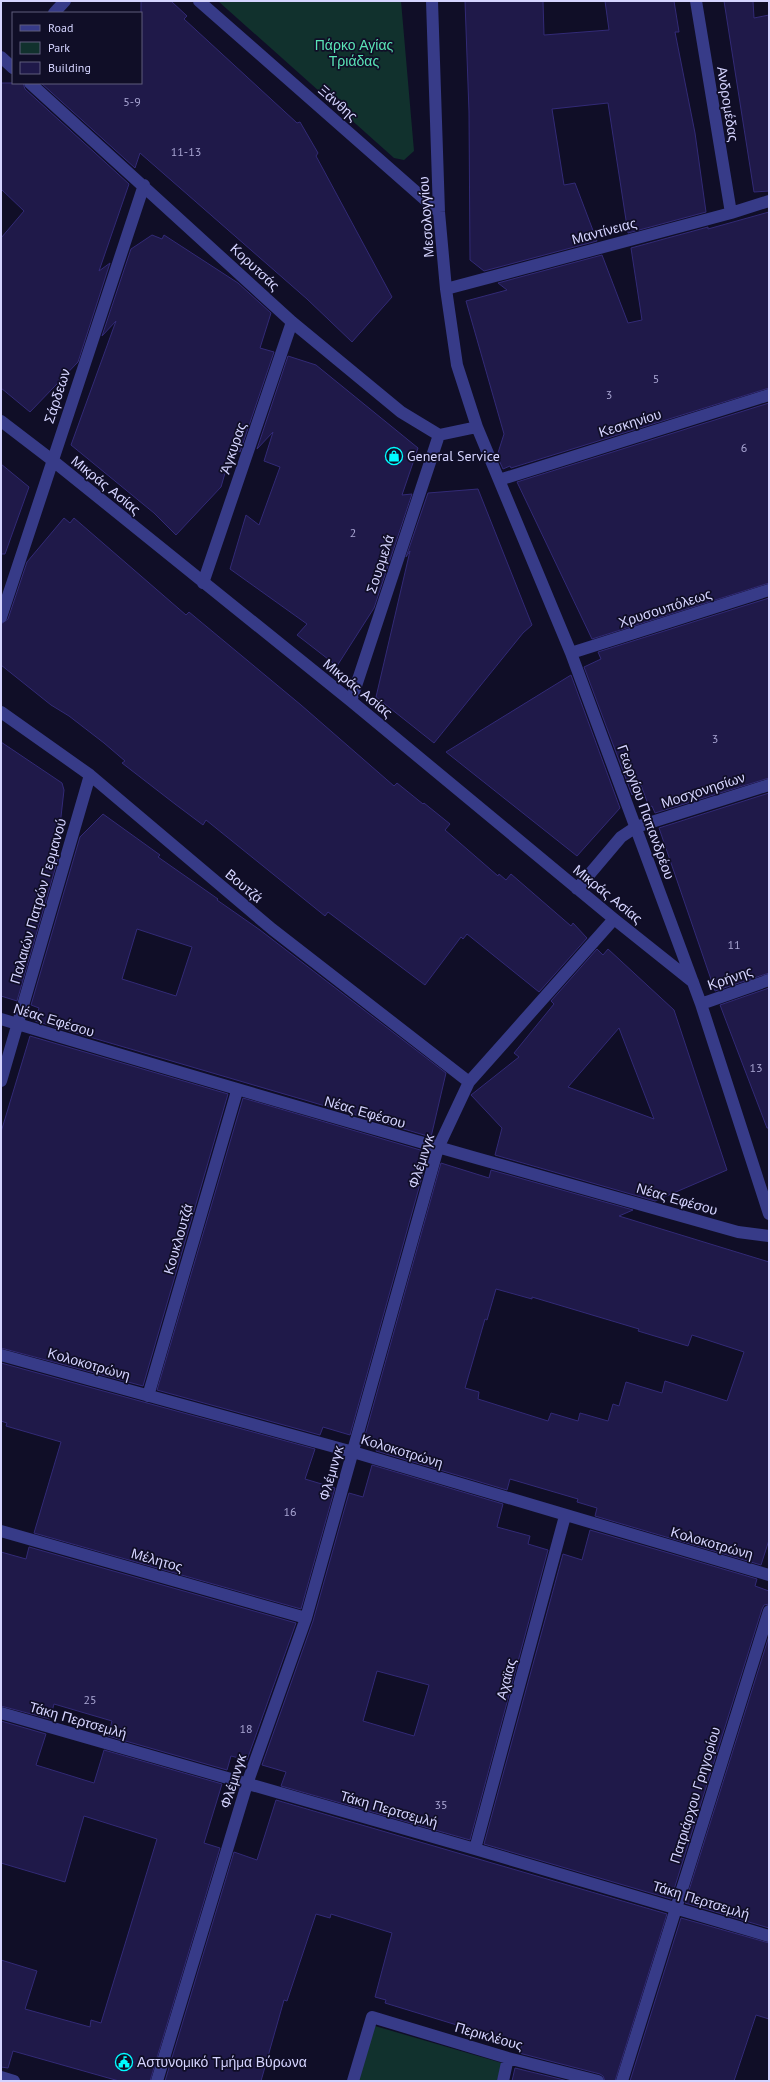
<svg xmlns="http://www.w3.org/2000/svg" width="770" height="2082" font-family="'PT Sans',sans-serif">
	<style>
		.green { fill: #11312d }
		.building { fill: #1f1949; stroke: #322a76; fill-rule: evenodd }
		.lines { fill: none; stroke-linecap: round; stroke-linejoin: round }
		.street { stroke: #373b88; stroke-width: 12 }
		.labels { text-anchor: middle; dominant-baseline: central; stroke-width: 3.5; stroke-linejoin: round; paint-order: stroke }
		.number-label { font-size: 12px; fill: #a8a5d2 }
		.park-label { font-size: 14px; fill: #5ae5b6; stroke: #100e27 }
		.street-label { font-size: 14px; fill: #d5d4ff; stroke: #100e27 }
		.poi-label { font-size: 14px; fill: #d5d4ff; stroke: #100e27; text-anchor: start }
	</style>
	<rect width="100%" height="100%" fill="#100e27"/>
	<path class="green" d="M218 1H401L414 151 404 160 394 158Z
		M375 2026 502 2063 497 2081H358Z"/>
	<path class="building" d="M141 1H171L187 16 184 19 297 123 300 122 318 153 316 156 392 297 352 342 307 299 140 153 135 168 41 83H141Z
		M465 1H543L544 35 609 30 605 1H674L679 32H675L695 133 706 212 628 233 608 103 552 109 564 185 575 183 597 241 484 271 470 260 469 112Z
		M724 1H753L754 18 769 15V191L754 192Z
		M1 83H23L25 89 129 184 99 271 110 263 78 362 30 412 1 388V238L24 211 1 189Z
		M769 212V388L511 468 510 466 503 469 497 456 504 434 466 301 507 290 498 283 602 255 628 323 642 320 631 248 708 227V229Z
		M152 235 162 239 164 235 238 283 271 313 260 348 274 352 240 452 232 449 221 487 176 535 154 513 71 445 116 321 102 336 131 249Z
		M288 356 316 365 418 448 402 495 412 494 374 608 337 666 297 635 307 624 230 569 246 515 259 525 280 467 264 461 273 432 257 449Z
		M769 403V583L592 639 517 482Z
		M1 464 29 487 5 554H1Z
		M478 489 532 625 523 633 434 743 376 697 410 551 406 557 428 493Z
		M64 518 70 523 74 518 186 615 189 612 301 705 394 786 397 783 423 804 424 803 450 824 445 830 498 876 499 874 506 880 511 874 571 926 573 923 587 938 539 992 467 934 463 939 461 937 425 985 328 912 325 916 206 820 203 825 175 804 122 763 125 761 104 743 69 716 51 705 1 665V624L8 619 27 562Z
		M769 598V778L655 813 652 806 649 807 641 785 632 795 584 667 601 659 598 652Z
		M571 675 620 808 577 856 446 752Z
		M1 742 62 783 64 790 56 861 58 859 17 1001 1 996Z
		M769 793V973L715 991 659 828Z
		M103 814 160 855 158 857 218 899 217 900 260 930 446 1073 431 1137 35 1021 39 1008 31 1005 80 837ZM137 929 192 947 176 996 122 979Z
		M597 949 603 955 608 949 674 1010 727 1170 655 1201 495 1155 502 1128 471 1095 519 1057 514 1053 554 1004 551 1001ZM619 1028 654 1119 568 1087Z
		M769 988V1128H767L720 1005Z
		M30 1036 228 1094 143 1386 1 1348V1132Z
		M243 1098 427 1152 426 1159H427L350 1435 323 1427 320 1435 157 1390Z
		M441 1163 489 1178 491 1170 633 1210 619 1216 769 1262V1540L761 1565 595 1516 597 1508 577 1502 578 1499 510 1479 507 1490 376 1451 378 1443 364 1439ZM496 1289 532 1299V1297L639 1329 638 1331 688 1346 692 1335 744 1352 727 1401 665 1381 662 1393 626 1382 619 1406 613 1404 608 1421 580 1413 578 1421 551 1413 548 1421 478 1399 479 1392 465 1388 485 1319 487 1320Z
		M1 1363 315 1449 305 1479 335 1488 301 1609 34 1533 61 1442 6 1426 7 1423 1 1421Z
		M372 1465 503 1504 497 1527 530 1536 528 1544 548 1550 470 1840 281 1786 286 1772 262 1765 313 1621 349 1493 363 1497ZM377 1671 429 1685 414 1736 363 1721Z
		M590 1530 757 1579 755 1586 769 1591V1604L764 1605 762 1609 671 1899 484 1844 563 1554 582 1560Z
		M29 1547 296 1623 247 1760 231 1756 227 1770 108 1736 112 1721 54 1704 50 1719 1 1706V1552L26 1559Z
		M769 1636V1928L685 1903Z
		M1 1721 46 1734 36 1765 94 1783 104 1750 222 1784 204 1843 220 1848 150 2081H119L13 2051 8 2068 1 2067V1960L37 1971 25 2009 90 2027 91 2020 101 2023 157 1839 84 1816 65 1882 1 1863Z
		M276 1800 667 1914 615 2081H605L603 2076 600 2074 519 2053 522 2045 385 2003 386 2000 375 1997 392 1933 331 1914 330 1918 316 1914 287 2001 284 2000 261 2081H165L234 1852 257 1860Z
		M681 1918 769 1943V2019L756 2015 734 2081H630Z
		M515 2068 568 2081H512Z"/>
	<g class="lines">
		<path class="street" d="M199 1 439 212
			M432 1 439 212 446 289 457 365 477 427 571 653 701 1004 769 1214
			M696 1 731 213
			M54 13 65 1
			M1 57 13 68
			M30 83 292 322 401 412 439 435 477 427
			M446 289 731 213 769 201
			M1 421 52 460 351 701 614 919 693 982
			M499 480 769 395
			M203 583 292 322
			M1 617 144 185
			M571 653 769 590
			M351 701 439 435
			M1 712 90 775 272 929 469 1082
			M577 889 621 837 636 827 769 785
			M701 1004 769 980
			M1 1019C246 1093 492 1163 738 1232L769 1236
			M1 1081 90 775
			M1 1355 353 1452 769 1575
			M148 1396 237 1091
			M1 1531 306 1618
			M1 1713 475 1849 769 1936
			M475 1849 565 1516
			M1 2077 14 2081
			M157 2081 247 1784 306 1618 438 1148 469 1082 614 919
			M353 2081 372 2017 508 2058 598 2081
			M503 2081 508 2058
			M622 2081 769 1611"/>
	</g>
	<defs>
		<g id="shop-ring" transform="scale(0.9)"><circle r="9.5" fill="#100e27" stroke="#00fdff" stroke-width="1.5"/><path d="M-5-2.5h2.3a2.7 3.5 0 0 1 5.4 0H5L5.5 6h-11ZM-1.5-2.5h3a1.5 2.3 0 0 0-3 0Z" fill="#00fdff"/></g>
		<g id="civic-ring" transform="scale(0.9)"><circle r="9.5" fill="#100e27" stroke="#00fdff" stroke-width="1.5"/><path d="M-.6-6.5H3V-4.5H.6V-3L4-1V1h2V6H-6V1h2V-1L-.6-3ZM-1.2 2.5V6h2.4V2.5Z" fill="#00fdff"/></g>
	</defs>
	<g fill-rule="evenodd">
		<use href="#shop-ring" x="394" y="456"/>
		<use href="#civic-ring" x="124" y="2062"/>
	</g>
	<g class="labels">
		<g class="number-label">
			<text x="132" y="101">5-9</text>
			<text x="186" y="151">11-13</text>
			<text x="656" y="378">5</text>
			<text x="609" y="394">3</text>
			<text x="744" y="447">6</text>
			<text x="353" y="532">2</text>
			<text x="715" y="738">3</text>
			<text x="734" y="944">11</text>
			<text x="756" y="1067">13</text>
			<text x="290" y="1511">16</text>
			<text x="90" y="1699">25</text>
			<text x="246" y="1728">18</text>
			<text x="441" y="1804">35</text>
		</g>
		<g class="park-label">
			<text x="354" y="45">Πάρκο Αγίας<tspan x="354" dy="16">Τριάδας</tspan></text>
		</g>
		<g class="street-label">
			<text transform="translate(338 103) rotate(41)">Ξάνθης</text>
			<text transform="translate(728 104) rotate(81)">Ανδρομέδας</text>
			<text transform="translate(426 217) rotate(-94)">Μεσολογγίου</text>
			<text transform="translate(604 231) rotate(-15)">Μαντίνειας</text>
			<text transform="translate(255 267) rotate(43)">Κορυτσάς</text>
			<text transform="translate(57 396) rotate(-72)">Σάρδεων</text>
			<text transform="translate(630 423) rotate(-17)">Κεσκηνίου</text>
			<text transform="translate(233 448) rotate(-71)">Άγκυρας</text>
			<text transform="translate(106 485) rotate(39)">Μικράς Ασίας</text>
			<text transform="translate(380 564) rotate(-72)">Σουρμελά</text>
			<text transform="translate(665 608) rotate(-18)">Χρυσουπόλεως</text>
			<text transform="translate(358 688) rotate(39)">Μικράς Ασίας</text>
			<text transform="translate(703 790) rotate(-18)">Μοσχονησίων</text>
			<text transform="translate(646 812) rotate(70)">Γεωργίου Παπανδρέου</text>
			<text transform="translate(244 886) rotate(40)">Βουτζά</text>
			<text transform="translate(608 894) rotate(39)">Μικράς Ασίας</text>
			<text transform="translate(38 901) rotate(-74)">Παλαιών Πατρών Γερμανού</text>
			<text transform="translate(730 978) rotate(-19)">Κρήνης</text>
			<text transform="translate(54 1020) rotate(17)">Νέας Εφέσου</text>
			<text transform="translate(365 1112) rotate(16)">Νέας Εφέσου</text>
			<text transform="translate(421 1161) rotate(-72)">Φλέμινγκ</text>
			<text transform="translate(677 1199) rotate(16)">Νέας Εφέσου</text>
			<text transform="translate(178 1239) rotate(-74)">Κουκλουτζά</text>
			<text transform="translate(89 1364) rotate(16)">Κολοκοτρώνη</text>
			<text transform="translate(402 1451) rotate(17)">Κολοκοτρώνη</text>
			<text transform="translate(331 1473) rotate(-74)">Φλέμινγκ</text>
			<text transform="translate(712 1543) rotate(16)">Κολοκοτρώνη</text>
			<text transform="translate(157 1560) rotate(16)">Μέλητος</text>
			<text transform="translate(506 1679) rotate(-75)">Αχαϊας</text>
			<text transform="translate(78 1720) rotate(16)">Τάκη Περτσεμλή</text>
			<text transform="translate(233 1781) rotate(-72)">Φλέμινγκ</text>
			<text transform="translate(695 1795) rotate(-73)">Πατριάρχου Γρηγορίου</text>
			<text transform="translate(389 1809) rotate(16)">Τάκη Περτσεμλή</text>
			<text transform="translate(701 1900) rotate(17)">Τάκη Περτσεμλή</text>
			<text transform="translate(489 2036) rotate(16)">Περικλέους</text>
		</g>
		<g class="poi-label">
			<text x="407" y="456">General Service</text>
			<text x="137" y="2062">Αστυνομικό Τμήμα Βύρωνα</text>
		</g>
	</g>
	<rect width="770" height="2082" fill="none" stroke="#d5d4ff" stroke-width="4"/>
	<rect x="12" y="12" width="130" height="72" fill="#100e27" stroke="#5f5d7d"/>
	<rect x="20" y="25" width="20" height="6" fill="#373b88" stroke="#5f5d7d"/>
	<text x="48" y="32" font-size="12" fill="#d5d4ff">Road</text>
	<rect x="20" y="42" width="20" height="12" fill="#11312d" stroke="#5f5d7d"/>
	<text x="48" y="52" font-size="12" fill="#d5d4ff">Park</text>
	<rect x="20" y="62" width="20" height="12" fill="#1f1949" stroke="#5f5d7d"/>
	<text x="48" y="72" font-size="12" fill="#d5d4ff">Building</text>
</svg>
